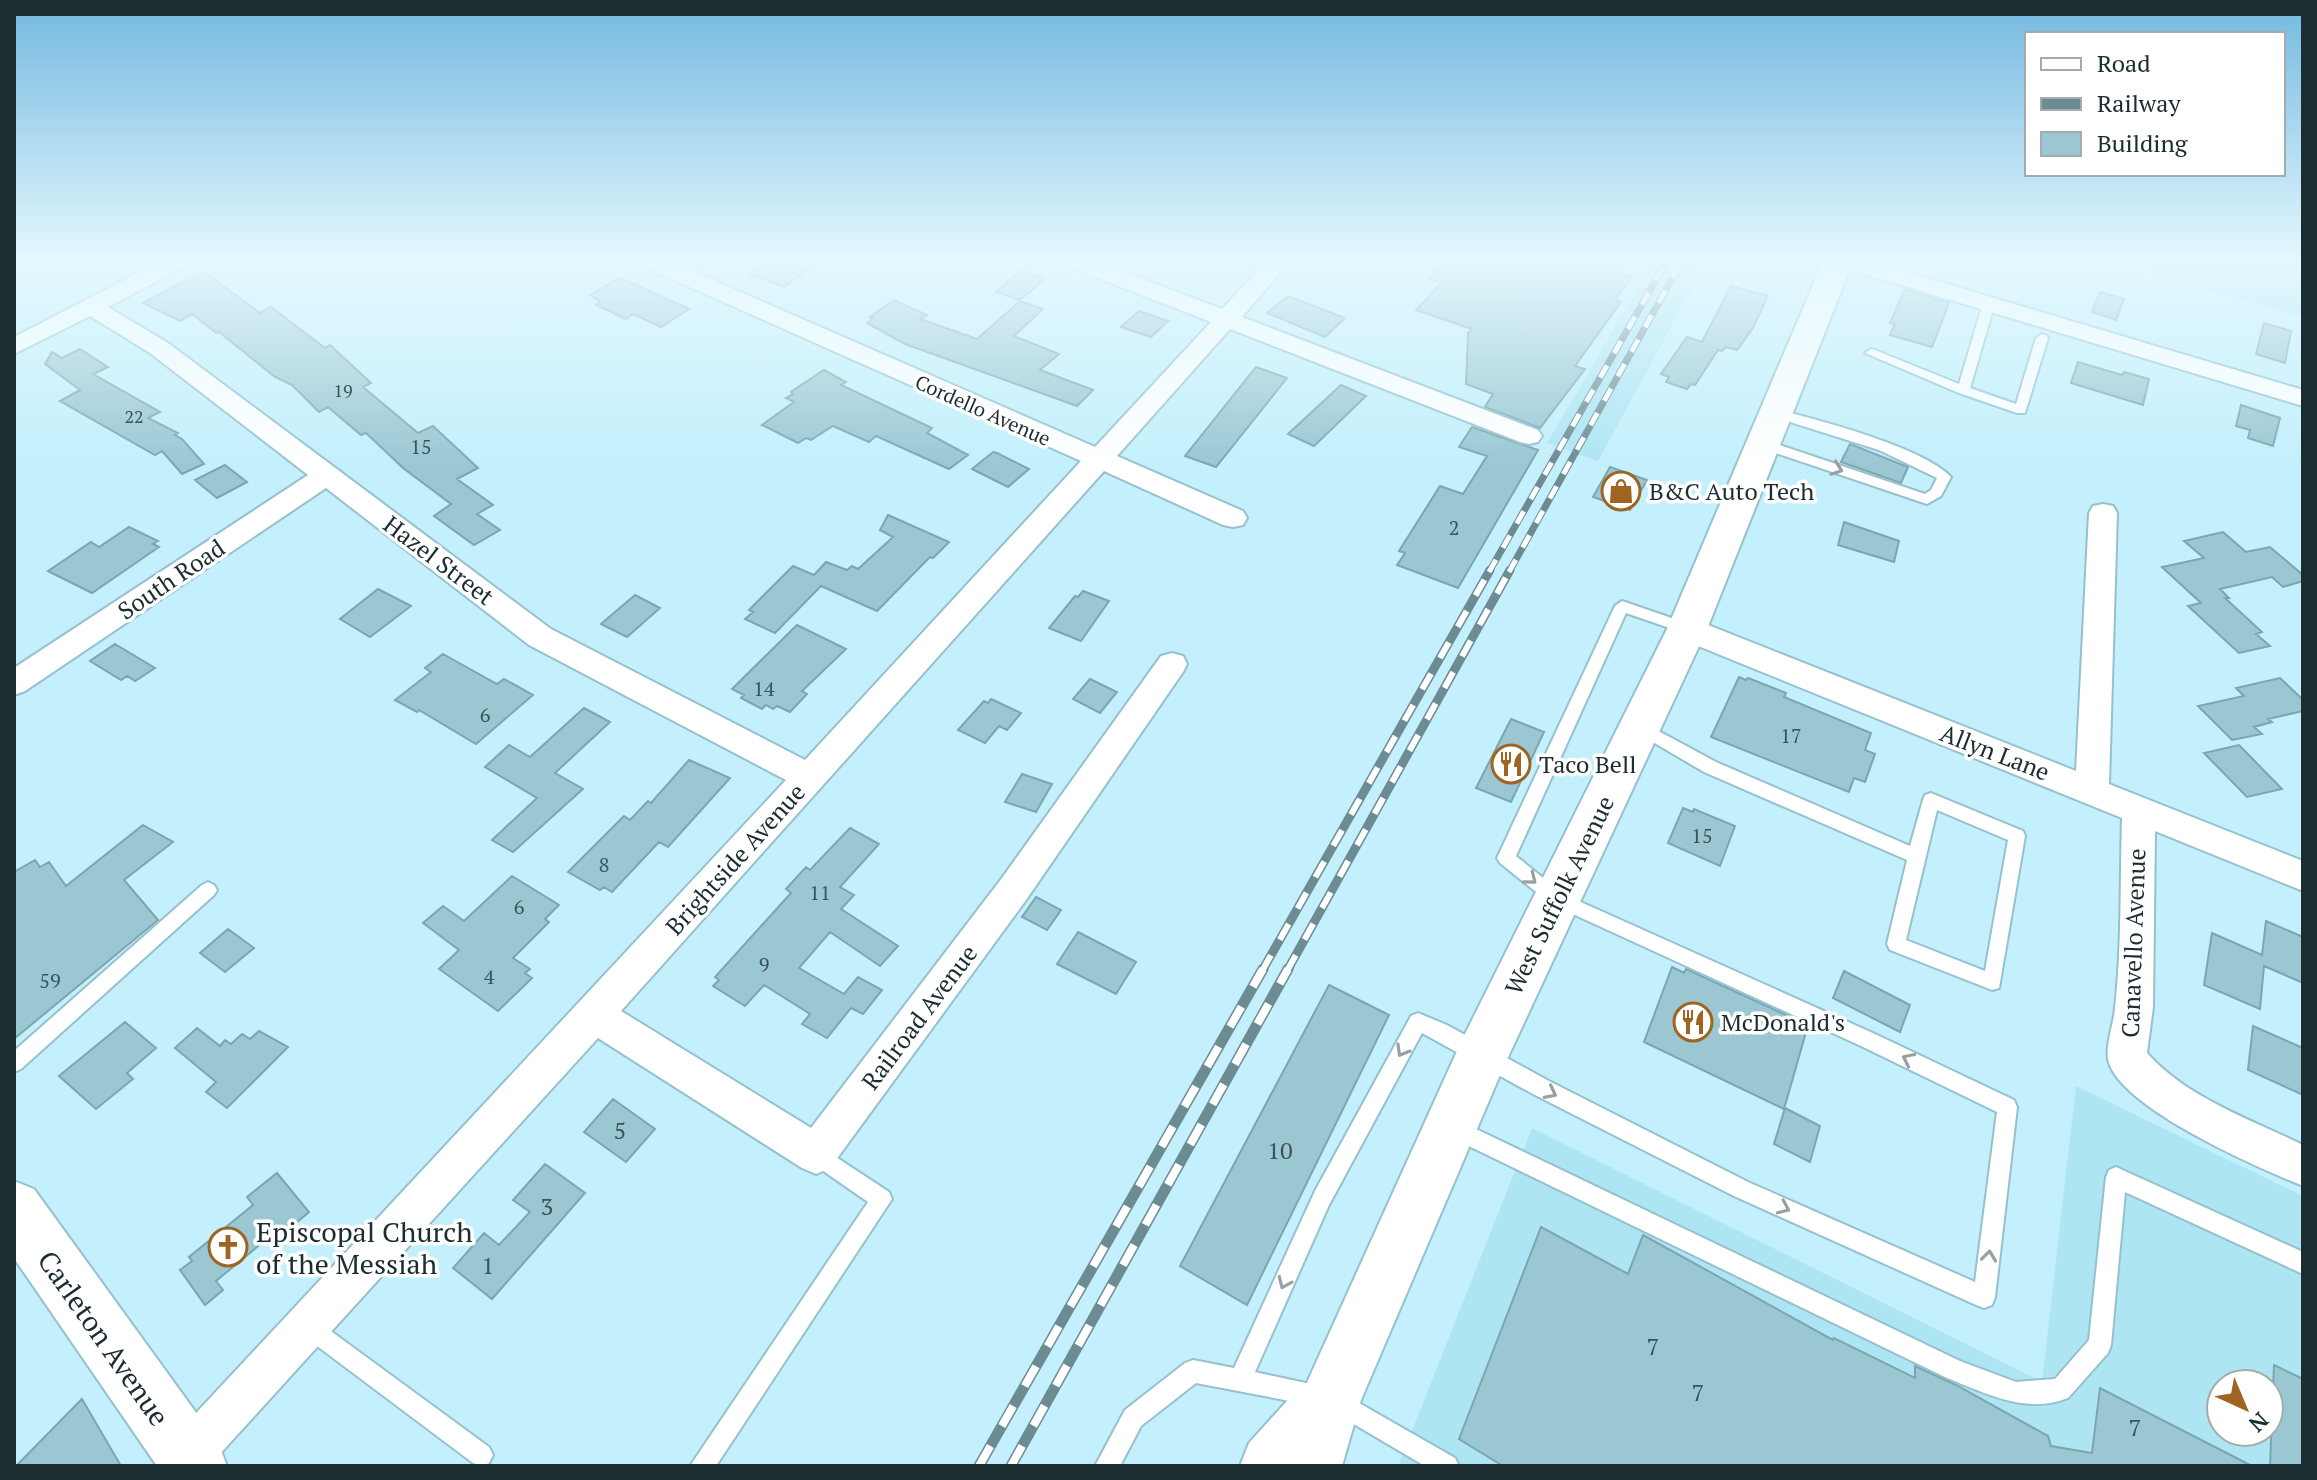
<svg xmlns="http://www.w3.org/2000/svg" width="2317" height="1480" font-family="'PT Serif',serif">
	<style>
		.built { fill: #aee5f3; fill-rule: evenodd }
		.building { fill: #9ac7d2; stroke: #7ba6b1; stroke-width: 2 }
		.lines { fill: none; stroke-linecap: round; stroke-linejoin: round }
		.lane-casing { stroke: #95c1cd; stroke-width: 4 }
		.street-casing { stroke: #95c1cd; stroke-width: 4 }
		.secondary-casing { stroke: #95c1cd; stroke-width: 4 }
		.lane { fill: #fff; fill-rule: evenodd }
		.street { fill: #fff; fill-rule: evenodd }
		.secondary { fill: #fff; fill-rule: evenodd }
		.rail-far2-casing { stroke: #6c8b93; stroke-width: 7 }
		.rail-far1-casing { stroke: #6c8b93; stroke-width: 9 }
		.rail-casing { stroke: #6c8b93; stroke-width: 11 }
		.rail-far2 { stroke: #fff; stroke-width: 5; stroke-dasharray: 14; stroke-linecap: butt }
		.rail-far1 { stroke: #fff; stroke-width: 6; stroke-dasharray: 18; stroke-linecap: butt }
		.rail { stroke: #fff; stroke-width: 8; stroke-dasharray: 23; stroke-linecap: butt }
		.oneway { stroke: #98a0a2 }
		.labels { text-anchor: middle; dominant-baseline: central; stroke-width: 7; stroke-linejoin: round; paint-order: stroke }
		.far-number-label { font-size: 18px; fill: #3b5459 }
		.far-street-label { font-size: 20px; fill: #1b2d31; stroke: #fff }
		.number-label { font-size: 20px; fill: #3b5459 }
		.poi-label { font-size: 24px; fill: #1b2d31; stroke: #fff; text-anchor: start }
		.street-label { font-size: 24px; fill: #1b2d31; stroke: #fff }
		.near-number-label { font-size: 24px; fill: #3b5459 }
		.near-poi-label { font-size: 28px; fill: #1b2d31; stroke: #fff; text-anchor: start }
		.near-street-label { font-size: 28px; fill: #1b2d31; stroke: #fff }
	</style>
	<rect width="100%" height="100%" fill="#c3f0fc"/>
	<path class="built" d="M1655 259H1708L1598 461 1547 443Z
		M2101 259H2303V317Z
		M2076 1086 2303 1196V1466H1398L1532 1128 2042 1382ZM2221 1384H2269V1432H2221Z"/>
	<path class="building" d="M772 259H822L784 287 750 274Z
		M1447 259H1630L1619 273 1632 277 1615 300 1621 302 1575 366 1585 369 1540 428 1485 407 1493 394 1466 384 1468 333 1472 329 1416 310 1441 283 1429 279Z
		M203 271 260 313 271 307 325 348 330 345 371 383 363 387 418 433 433 426 478 468 457 479 493 505 477 514 500 530 474 545 434 516 451 504 403 468 366 433 361 435 328 407 319 412 292 385 275 377 219 332 216 333 192 314 180 321 143 303Z
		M1020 271 1045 279 1020 300 996 292Z
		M619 278 632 283 689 309 661 327 633 314 626 319 596 305 601 302 590 295Z
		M1731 286 1768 296 1753 328 1737 350 1726 347 1722 351 1718 350 1695 385 1691 384 1687 389 1666 382 1669 377 1661 374 1687 337 1702 342Z
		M1905 289 1949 303 1932 347 1890 335 1895 324 1890 323Z
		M2100 292 2124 299 2116 320 2092 312Z
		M1288 296 1345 318 1325 337 1267 313Z
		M894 300 927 315 920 319 977 339 1020 301 1043 309 1014 336 1059 354 1040 370 1093 390 1077 406 905 344 867 323 873 318 870 317Z
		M1139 311 1168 321 1151 337 1121 327Z
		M2264 323 2291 331 2285 363 2256 354Z
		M80 349 108 367 93 374 160 412 148 418 178 433 175 435 182 439 204 464 182 474 162 451 155 455 60 401 80 390 45 364 52 352 62 358Z
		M2078 362 2122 375 2124 372 2149 379 2143 405 2071 383Z
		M1256 367 1287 378 1216 467 1185 456Z
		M824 370 846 382 841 385 932 428 927 433 968 455 949 469 876 436 869 442 833 426 811 440 806 438 798 443 762 425 794 402 786 398 793 394 791 392Z
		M1341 385 1366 396 1314 446 1288 434Z
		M2241 405 2280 418 2273 446 2248 438 2250 430 2236 426Z
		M1472 427 1538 450 1458 588 1397 565 1405 553 1399 551 1440 486 1463 494 1487 456 1459 447Z
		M1850 444 1908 467 1901 483 1841 462Z
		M993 452 997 453 1029 469 1008 487 972 469Z
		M225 465 247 482 217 498 195 480Z
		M1610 467 1647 480 1630 510 1593 497Z
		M888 515 949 542 933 558 930 557 877 611 821 586 775 633 745 619 753 612 749 610 793 566 814 575 826 562 847 570 852 566 858 569 893 537 880 530Z
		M1844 522 1899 541 1894 562 1838 545Z
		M129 527 158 541 153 544 159 547 92 593 48 571 91 542 99 547Z
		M2223 532 2246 552 2270 547 2303 575V581L2283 587 2272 577 2220 589 2229 598H2225L2262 632 2256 634 2270 646 2239 653 2188 606 2201 603 2162 567 2204 558 2184 541Z
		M378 589 411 606 370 637 340 619Z
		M1083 591 1109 601 1081 641 1049 628 1075 596 1078 597Z
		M635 595 660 608 627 637 601 624Z
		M797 625 846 649 802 691 807 694 790 712 777 706 773 709 766 705 762 709 741 698 744 695 732 689Z
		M115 644 155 668 135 681 127 676 121 680 90 661Z
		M443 654 497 684 504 679 533 695 476 744 419 710 417 712 395 700 431 672 425 668Z
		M1739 677 1746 680 1748 678 1786 693 1784 697 1871 733 1865 750 1875 754 1865 782 1854 778 1849 792 1711 737Z
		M2280 678 2303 700V711L2268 719 2272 722 2254 727 2262 734 2232 740 2198 706 2244 696 2236 688Z
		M1090 679 1117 692 1100 713 1073 699Z
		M991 699 1021 713 1007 730 999 726 985 743 958 730 984 701 988 703Z
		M584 708 610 722 555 773 583 789 513 852 492 840 537 798 485 767 509 745 530 757Z
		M1511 719 1544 732 1511 802 1476 788Z
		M2239 745 2282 789 2247 797 2204 753Z
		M689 760 730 778 668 847 659 842 612 892 604 887 600 890 568 872 624 816 630 820 648 801 651 803Z
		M1022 774 1052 784 1036 812 1005 802Z
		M1683 808 1693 812 1694 809 1735 826 1720 866 1668 843Z
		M143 825 173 842 124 880 158 920 14 1039V872L35 860 40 867 49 862 66 886Z
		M850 828 879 844 840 887 854 895 841 909 898 946 880 966 830 932 799 968 844 994 858 977 882 990 863 1014 851 1008 827 1038 802 1024 810 1014 764 985 745 1006 713 986 719 980 715 977 791 893 786 889 806 867 810 870Z
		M512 876 559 905 545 919 549 922 513 958 530 969 525 973 532 978 498 1011 439 969 459 950 423 923 443 906 464 921Z
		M1036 897 1061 910 1047 930 1022 917Z
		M2266 921 2303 937V983L2264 966 2260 1009 2204 985 2212 933 2262 955Z
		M228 929 254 948 225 972 200 953Z
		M1078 932 1136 962 1116 994 1057 964Z
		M1672 967 1684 973 1686 969 1808 1025 1784 1109 1644 1042Z
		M1844 971 1910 1005 1900 1032 1833 998Z
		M1329 985 1389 1015 1247 1305 1180 1266Z
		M125 1022 156 1048 127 1073 133 1079 96 1109 59 1076Z
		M2253 1026 2303 1048V1095L2248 1070Z
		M197 1028 220 1046 225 1040 231 1044 242 1034 250 1039 259 1031 288 1047 227 1108 206 1092 216 1082 175 1048Z
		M613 1099 655 1129 626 1162 584 1132Z
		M1785 1108 1820 1126 1810 1162 1774 1144Z
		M545 1164 585 1193 492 1299 453 1268 484 1233 499 1245 530 1212 513 1200Z
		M277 1173 309 1212 278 1238 274 1233 216 1281 223 1290 205 1305 180 1270 192 1261 189 1257 253 1205 247 1197Z
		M1541 1227 1628 1274 1643 1235 1833 1340 1834 1338 1915 1378V1366L1956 1385 2048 1436 2051 1446 2092 1453 2100 1388 2252 1466H1503L1459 1439Z
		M2274 1365 2303 1379V1466H2270Z
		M82 1399 121 1466H16Z"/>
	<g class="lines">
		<g class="lane-casing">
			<path id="lane" d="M1989 300 1995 303 1970 388 2016 404 2036 338 2042 334 2046 335 2048 338 2025 413H2017L1959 393 1865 353 1871 349 1875 350 1959 384 1983 303Z
				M1776 409C1818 420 1923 447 1951 477L1941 496 1927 504 1758 447V441H1768L1925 494 1931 490 1937 478 1879 450 1771 416 1770 413Z
				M1622 601 1692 625 1694 629 1687 634 1626 613 1516 856 1563 894 1875 1034 2014 1100 2017 1107 1995 1297 1992 1305 1984 1308 1976 1305 1734 1196 1533 1094 1422 1033 1329 1205 1255 1372 1324 1387 1327 1395 1324 1403 1316 1406 1196 1383 1141 1426 1120 1466H1095L1125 1410 1185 1363 1193 1360 1234 1368 1315 1191 1411 1016 1418 1013 1447 1025 1547 1080 1748 1182 1975 1282 1997 1112 1861 1046 1551 904 1500 863 1497 858 1615 606Z
				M1640 721 1716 762 1910 846 1923 800 1925 795 1931 793 2023 831 2025 836 1999 988 1992 990 1890 950 1887 944 1907 860 1704 772 1634 731 1632 727 1634 723ZM1937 810 2008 840 1985 971 1906 940Z
				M208 882 214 885 217 890 214 895 21 1069 14 1072V1051L202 885Z
				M1453 1118 1960 1361 2016 1382 2055 1379 2089 1340 2106 1177 2109 1170 2116 1167 2303 1252V1274L2125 1192 2111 1345 2108 1353 2068 1398C2027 1415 1985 1393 1947 1378L1446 1135 1443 1128 1446 1121Z
				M816 1144 889 1192 892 1199 716 1466H690L868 1202 809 1161 806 1154 809 1147Z
				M309 1315 489 1447 493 1455 489 1463 482 1466 473 1463 301 1334 298 1326 301 1318Z
				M1338 1391 1455 1458 1459 1466H1425L1330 1410 1327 1402 1330 1394Z"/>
		</g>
		<g class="street-casing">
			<path id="street" d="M165 259H193L190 264 108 307 168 343 551 629 805 760 1081 461 638 264 635 259H665L1095 447 1211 322 1062 264 1059 259H1090L1222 309 1269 259H1292L1242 317 1538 430 1542 436 1538 442 1529 444 1520 442 1230 329 1117 456 1243 511 1247 518 1243 525 1233 527 1223 525 1104 471 621 1011 811 1128 1002 878 1161 656 1172 653 1183 656 1187 664 1183 672 1026 900 830 1168 816 1174 802 1168 598 1038 209 1466H168L164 1456 171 1440 786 780 529 645 326 488 25 691 14 695V668L308 475 150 353 90 316 14 354V337Z
				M1828 259H1863L2303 390V406L1831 264Z
				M2103 504 2113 506 2117 513 2109 784 2303 861V891L2155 831 2153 1007 2147 1053C2187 1098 2250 1119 2303 1145V1186C2257 1167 2125 1110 2109 1063 2104 1048 2114 1024 2115 1008 2122 946 2120 881 2122 818L1676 637 1672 629 1676 621 1687 618 1698 621 2076 771 2089 513 2093 506Z"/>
		</g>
		<g class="secondary-casing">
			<path id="secondary" d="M1824 259H1854L1707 629 1503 1068 1361 1400 1342 1466H1240L1249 1443 1297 1390 1305 1387 1463 1038 1667 629Z
				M14 1181 34 1189 218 1443 227 1466H157L14 1258Z"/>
		</g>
		<use href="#lane" class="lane"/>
		<use href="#street" class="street"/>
		<use href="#secondary" class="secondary"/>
		<g class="rail-far2-casing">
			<path id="rail-far2" d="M1489 572 1668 259
				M1509 572 1683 259"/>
		</g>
		<g class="rail-far1-casing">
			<path id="rail-far1" d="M1262 971 1490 570
				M1287 971 1510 570"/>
		</g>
		<g class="rail-casing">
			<path id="rail" d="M979 1466 1263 969
				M1011 1466 1288 969"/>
		</g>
		<use href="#rail-far2" class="rail-far2"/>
		<use href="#rail-far1" class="rail-far1"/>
		<use href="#rail" class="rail"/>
	</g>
	<defs><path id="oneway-chevron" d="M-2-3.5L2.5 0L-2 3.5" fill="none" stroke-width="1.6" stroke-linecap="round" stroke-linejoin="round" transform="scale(2)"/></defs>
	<g class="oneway">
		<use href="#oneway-chevron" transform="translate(1837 469) rotate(20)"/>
		<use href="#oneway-chevron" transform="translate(1531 879) rotate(39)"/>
		<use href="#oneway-chevron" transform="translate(1402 1051) rotate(120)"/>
		<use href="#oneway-chevron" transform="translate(1908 1059) rotate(-154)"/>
		<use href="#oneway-chevron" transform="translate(1551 1093) rotate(27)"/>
		<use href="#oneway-chevron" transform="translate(1784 1208) rotate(24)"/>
		<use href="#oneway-chevron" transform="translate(1989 1256) rotate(-83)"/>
		<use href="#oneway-chevron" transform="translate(1284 1283) rotate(114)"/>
	</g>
	<linearGradient id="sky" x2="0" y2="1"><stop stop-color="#73b8e0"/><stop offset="0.56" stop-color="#e4f8fe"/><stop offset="1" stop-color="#e4f8fe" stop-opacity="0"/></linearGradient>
	<rect width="2317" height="466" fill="url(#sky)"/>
	<defs>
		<g id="shop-ring" transform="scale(2)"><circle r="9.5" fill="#fff" stroke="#9d6422" stroke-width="1.5"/><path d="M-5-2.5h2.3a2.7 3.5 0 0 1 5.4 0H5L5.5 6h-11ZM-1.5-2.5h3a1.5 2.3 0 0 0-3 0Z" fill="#9d6422"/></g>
		<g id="restaurant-ring" transform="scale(2)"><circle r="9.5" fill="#fff" stroke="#9d6422" stroke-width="1.5"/><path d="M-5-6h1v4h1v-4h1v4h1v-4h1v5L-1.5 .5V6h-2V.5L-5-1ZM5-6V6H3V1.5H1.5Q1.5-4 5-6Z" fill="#9d6422"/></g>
		<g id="church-ring" transform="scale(2)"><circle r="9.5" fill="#fff" stroke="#9d6422" stroke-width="1.5"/><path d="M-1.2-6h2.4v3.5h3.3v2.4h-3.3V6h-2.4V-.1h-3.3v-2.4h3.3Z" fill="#9d6422"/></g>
	</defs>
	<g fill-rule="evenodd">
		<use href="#shop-ring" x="1621" y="491"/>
		<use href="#restaurant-ring" x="1511" y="764"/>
		<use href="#restaurant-ring" x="1693" y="1022"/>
		<use href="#church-ring" x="228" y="1247"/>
	</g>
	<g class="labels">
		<g class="far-number-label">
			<text x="343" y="390">19</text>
			<text x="134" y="416">22</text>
		</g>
		<g class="far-street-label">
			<text transform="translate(983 410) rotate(24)">Cordello Avenue</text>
		</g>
		<g class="number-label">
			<text x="421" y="446">15</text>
			<text x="1454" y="527">2</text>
			<text x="764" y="688">14</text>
			<text x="485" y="714">6</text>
			<text x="1791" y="735">17</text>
			<text x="1702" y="835">15</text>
			<text x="604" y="864">8</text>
			<text x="820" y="892">11</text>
			<text x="519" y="906">6</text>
			<text x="764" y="964">9</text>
			<text x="489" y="976">4</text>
			<text x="50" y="980">59</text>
		</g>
		<g class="poi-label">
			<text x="1649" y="491">B&amp;C Auto Tech</text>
			<text x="1539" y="764">Taco Bell</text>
			<text x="1721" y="1022">McDonald's</text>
		</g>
		<g class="street-label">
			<text transform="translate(439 560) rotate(37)">Hazel Street</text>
			<text transform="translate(171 579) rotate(-34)">South Road</text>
			<text transform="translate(1995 752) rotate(21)">Allyn Lane</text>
			<text transform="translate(735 859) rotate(-48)">Brightside Avenue</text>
			<text transform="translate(1559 895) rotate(-64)">West Suffolk Avenue</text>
			<text transform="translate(2133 943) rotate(-88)">Canavello Avenue</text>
			<text transform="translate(919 1017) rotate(-53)">Railroad Avenue</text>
		</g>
		<g class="near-number-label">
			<text x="620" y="1130">5</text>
			<text x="1280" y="1150">10</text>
			<text x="547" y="1206">3</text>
			<text x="488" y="1265">1</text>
			<text x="1653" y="1346">7</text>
			<text x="1698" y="1392">7</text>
			<text x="2135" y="1427">7</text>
		</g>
		<g class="near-poi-label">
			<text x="256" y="1231">Episcopal Church<tspan x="256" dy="32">of the Messiah</tspan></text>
		</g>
		<g class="near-street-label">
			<text transform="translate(104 1338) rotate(55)">Carleton Avenue</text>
		</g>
	</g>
	<rect width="2317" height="1480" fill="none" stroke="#1b2d31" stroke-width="32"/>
	<rect x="2025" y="32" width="260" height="144" fill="#ffffff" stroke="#a4abad" stroke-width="2"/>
	<rect x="2041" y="58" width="40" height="12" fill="#ffffff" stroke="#a4abad" stroke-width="2"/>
	<text x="2097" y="72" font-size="24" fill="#1b2d31">Road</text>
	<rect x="2041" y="98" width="40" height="12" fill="#6c8b93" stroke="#a4abad" stroke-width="2"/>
	<text x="2097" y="112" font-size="24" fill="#1b2d31">Railway</text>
	<rect x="2041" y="132" width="40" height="24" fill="#9ac7d2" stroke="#a4abad" stroke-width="2"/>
	<text x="2097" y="152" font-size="24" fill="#1b2d31">Building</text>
	<g transform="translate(2245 1408) rotate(136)"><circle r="38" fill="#ffffff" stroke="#a4abad" stroke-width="2"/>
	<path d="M0-6L14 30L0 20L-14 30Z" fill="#9d6422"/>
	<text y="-12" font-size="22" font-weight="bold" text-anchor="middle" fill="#1b2d31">N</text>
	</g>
</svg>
